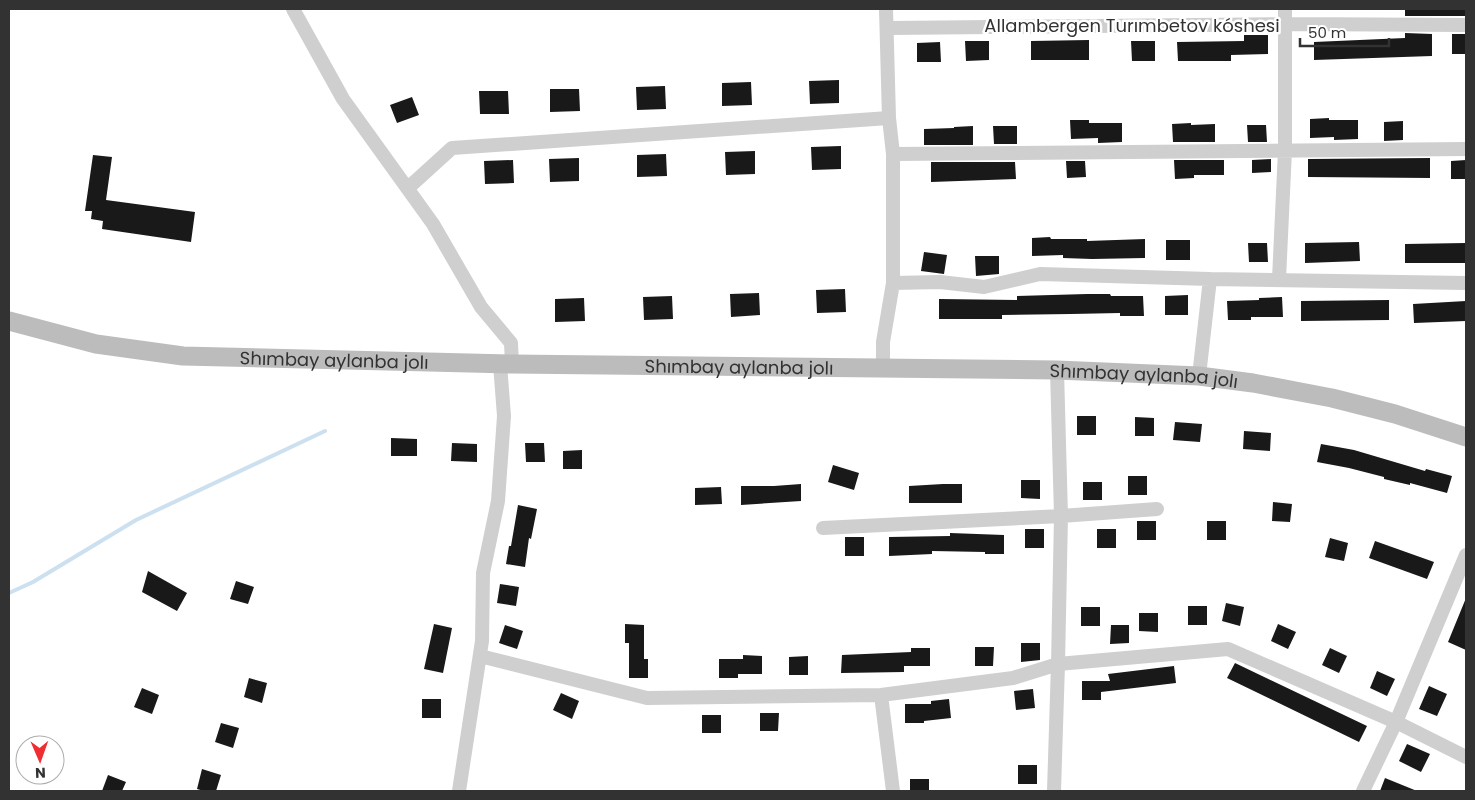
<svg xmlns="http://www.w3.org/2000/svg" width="1475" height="800" font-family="Poppins,sans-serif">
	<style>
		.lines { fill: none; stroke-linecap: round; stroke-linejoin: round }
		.stream { stroke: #cce0ef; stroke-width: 4 }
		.building { fill: #191919 }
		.street { stroke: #cfcfcf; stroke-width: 14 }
		.secondary { stroke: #bcbcbc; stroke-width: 19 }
		.labels { text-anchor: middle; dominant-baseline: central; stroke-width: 5; stroke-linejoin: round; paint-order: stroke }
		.street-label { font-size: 18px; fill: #323232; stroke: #fff }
	</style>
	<rect width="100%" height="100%" fill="#fff"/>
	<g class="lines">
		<path class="stream" d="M9 593 33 582 136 520 325 431"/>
	</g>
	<path class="building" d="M1405 9H1466V16H1405Z
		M1405 33 1432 34V56L1314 60V42L1405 38Z
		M1452 34H1466V54H1452Z
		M1244 35H1268V54L1231 55V61H1178L1177 42 1244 41Z
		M1089 40V60H1031V41Z
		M965 41H989V60L966 61Z
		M1131 41H1155V61H1132Z
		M940 42 941 62H917V43Z
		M839 80V103L810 104 809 81Z
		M751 82 752 105 722 106V83Z
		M665 86 666 109 637 110 636 87Z
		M550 89H579L580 111 550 112Z
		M479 91H508L509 114H480Z
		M412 97 419 115 397 123 390 105Z
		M1329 118V120H1358V139L1334 140V137L1310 138V119Z
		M1070 120H1089V123H1122V142L1098 143V138L1071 139Z
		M1403 121V140L1384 141V122Z
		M1191 123V125L1215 124V142H1173L1172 124Z
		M1247 125H1266L1267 142H1248Z
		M973 126V145H924V129L954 128V127Z
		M993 126H1017V144H994Z
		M841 146V169L812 170 811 147Z
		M755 151V174L726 175 725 152Z
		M666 154 667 176 637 177V155Z
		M93 155 112 157 106 200 195 212 191 242 102 229 103 221 91 219 92 211H85Z
		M579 158V181L550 182 549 159Z
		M1430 158V178L1308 177V159Z
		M1271 159V172L1252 173V160Z
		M513 160 514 183 485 184 484 161Z
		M1174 160H1224V175H1194V178L1175 179Z
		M1466 160V179H1451V161Z
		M1066 161H1085L1086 177 1067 178Z
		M931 162H1015L1016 179 931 182Z
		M1050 237 1051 239H1087V241L1145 239V258L1092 259 1063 258V255L1032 256V238Z
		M1166 240H1190V260H1166Z
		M1359 242 1360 261 1305 263V243Z
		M1248 243H1267L1268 262H1249Z
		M1466 243V263H1405V244Z
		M924 252 947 255 944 274 921 271Z
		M975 256H999V274L976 276Z
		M845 289 846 312 817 313 816 290Z
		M759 293 760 315 731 317 730 294Z
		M1087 294H1110L1111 296H1143L1144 316H1120V313L1071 314 1002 315V319H939V299L1017 300V296Z
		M1188 295V315H1165V296Z
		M672 296 673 319 644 320 643 297Z
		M1282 297 1283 317H1251V320H1228L1227 301 1259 300V298Z
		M584 298 585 321 555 322V299Z
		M1389 300V320L1301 321V301Z
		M1466 301V321L1414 323 1413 304Z
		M1077 416H1096V435H1077Z
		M1135 417 1154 418V436H1135Z
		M1175 422 1202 424 1200 442 1173 440Z
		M1244 431 1271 433 1270 451 1243 449Z
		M391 438 417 439V456H391Z
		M452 443 477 444V462L451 461Z
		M525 443H544L545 462H526Z
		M1321 444 1354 450 1425 471 1426 469 1452 476 1447 493 1410 483V485L1384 479V477L1349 468 1317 462Z
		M582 450V469H563V451Z
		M833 465 859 473 854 490 828 482Z
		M1128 476H1147V495H1128Z
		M1021 480H1040V499L1021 498Z
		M1083 482H1102V500H1083Z
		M801 484V501L741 505V486H774Z
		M943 484H962V503H909V486Z
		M721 487 722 504 695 505V488Z
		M1273 502 1292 504 1290 522 1272 521Z
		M518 505 537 509 531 539 529 538 525 567 506 564 509 546H511Z
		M1137 521H1156V540H1137Z
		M1207 521H1226V540H1207Z
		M1025 529H1044V548H1025Z
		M1097 529H1116V548H1097Z
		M950 533 1004 535V554H985V552L932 551V554L889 556V537L950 536Z
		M845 537H864V556H845Z
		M1330 538 1348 543 1344 561 1325 557Z
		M1375 541 1434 562 1427 579 1369 558Z
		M148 571 187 593 177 611 142 592Z
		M236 581 254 587 248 604 230 599Z
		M500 584 519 587 516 606 497 603Z
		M1466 598V650L1448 642Z
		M1226 603 1244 607 1240 626 1222 621Z
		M1188 606H1207V625H1188Z
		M1081 607H1100V626H1081Z
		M1139 613H1158V632L1139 631Z
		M434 624 452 628 443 673 424 669Z
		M625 624 644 625V659H648V678H629V643H625Z
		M1278 624 1296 632 1288 649 1271 641Z
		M505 625 523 631 517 649 499 643Z
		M1111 625H1129V643L1110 644Z
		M1021 643H1040V660L1021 662Z
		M975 647H994L993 666H975Z
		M911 648H930V666H904V672L841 673 842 655 911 652Z
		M1330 648 1347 656 1339 673 1322 665Z
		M743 655 762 656V674H738V678H719V659H743Z
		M808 656V675H789V657Z
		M1235 663 1367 726 1359 742 1227 678Z
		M1174 666 1176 683 1101 692V700H1082V681H1110L1108 674Z
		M1377 671 1395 679 1387 696 1370 688Z
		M249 678 267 683 262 703 244 697Z
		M1429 686 1447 694 1437 716 1419 709Z
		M142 688 159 695 152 714 134 707Z
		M1033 689 1035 708 1016 710 1014 691Z
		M561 693 579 701 572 719 553 710Z
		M422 699H441V718H422Z
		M949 699 951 718 924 721V723H905V704H931V701Z
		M760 713H779L778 731H760Z
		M702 715H721V733H702Z
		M221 723 239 728 233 748 215 742Z
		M1407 744 1430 754 1421 772 1399 761Z
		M1018 765H1037V784H1018Z
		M202 769 221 775 216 791H204L197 789Z
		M108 775 126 782 122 791H102Z
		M1385 778 1417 791H1380Z
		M910 779H929V791H910Z"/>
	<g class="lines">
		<path class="street" d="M293 9 343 99 433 224 481 307 511 343 512 364
			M888 28 1285 24 1466 25
			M893 154 1466 149
			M408 188 452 148 889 118
			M1279 279 1285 150V9
			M893 283 940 282 984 287 1040 274 1210 279 1466 283
			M883 368V342L893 283V154L889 118 886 9
			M1199 376 1210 279
			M823 528 1061 516 1157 509
			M480 656 647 698 881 695 1013 678 1058 664 1228 649 1396 722 1466 757
			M881 695 893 791
			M459 791 482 641 483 573 498 501 504 416 500 364
			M1054 791 1058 664 1061 516 1057 370
			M1363 791 1396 722 1466 555"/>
		<path class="secondary" id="s1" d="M9 321 96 344 183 356 512 364 1057 370 1199 376 1253 383 1332 398 1395 414 1466 437"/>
	</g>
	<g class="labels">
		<g class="street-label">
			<text x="1132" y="25">Allambergen Turımbetov kóshesi</text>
			<text stroke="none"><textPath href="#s1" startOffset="329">Shımbay aylanba jolı</textPath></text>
			<text stroke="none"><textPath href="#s1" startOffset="734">Shımbay aylanba jolı</textPath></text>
			<text stroke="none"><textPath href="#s1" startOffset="1139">Shımbay aylanba jolı</textPath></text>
		</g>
	</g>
	<rect width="1475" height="800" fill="none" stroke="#323232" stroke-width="20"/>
	<g transform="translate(40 760) rotate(178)"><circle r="24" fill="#ffffff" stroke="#adadad"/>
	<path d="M0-4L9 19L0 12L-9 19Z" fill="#f02d33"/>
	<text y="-8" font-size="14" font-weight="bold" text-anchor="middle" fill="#323232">N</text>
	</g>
	<path d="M1300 38v8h89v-8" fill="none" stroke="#323232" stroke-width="2.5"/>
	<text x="1308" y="38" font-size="15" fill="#323232" stroke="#ffffff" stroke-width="4" paint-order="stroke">50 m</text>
</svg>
